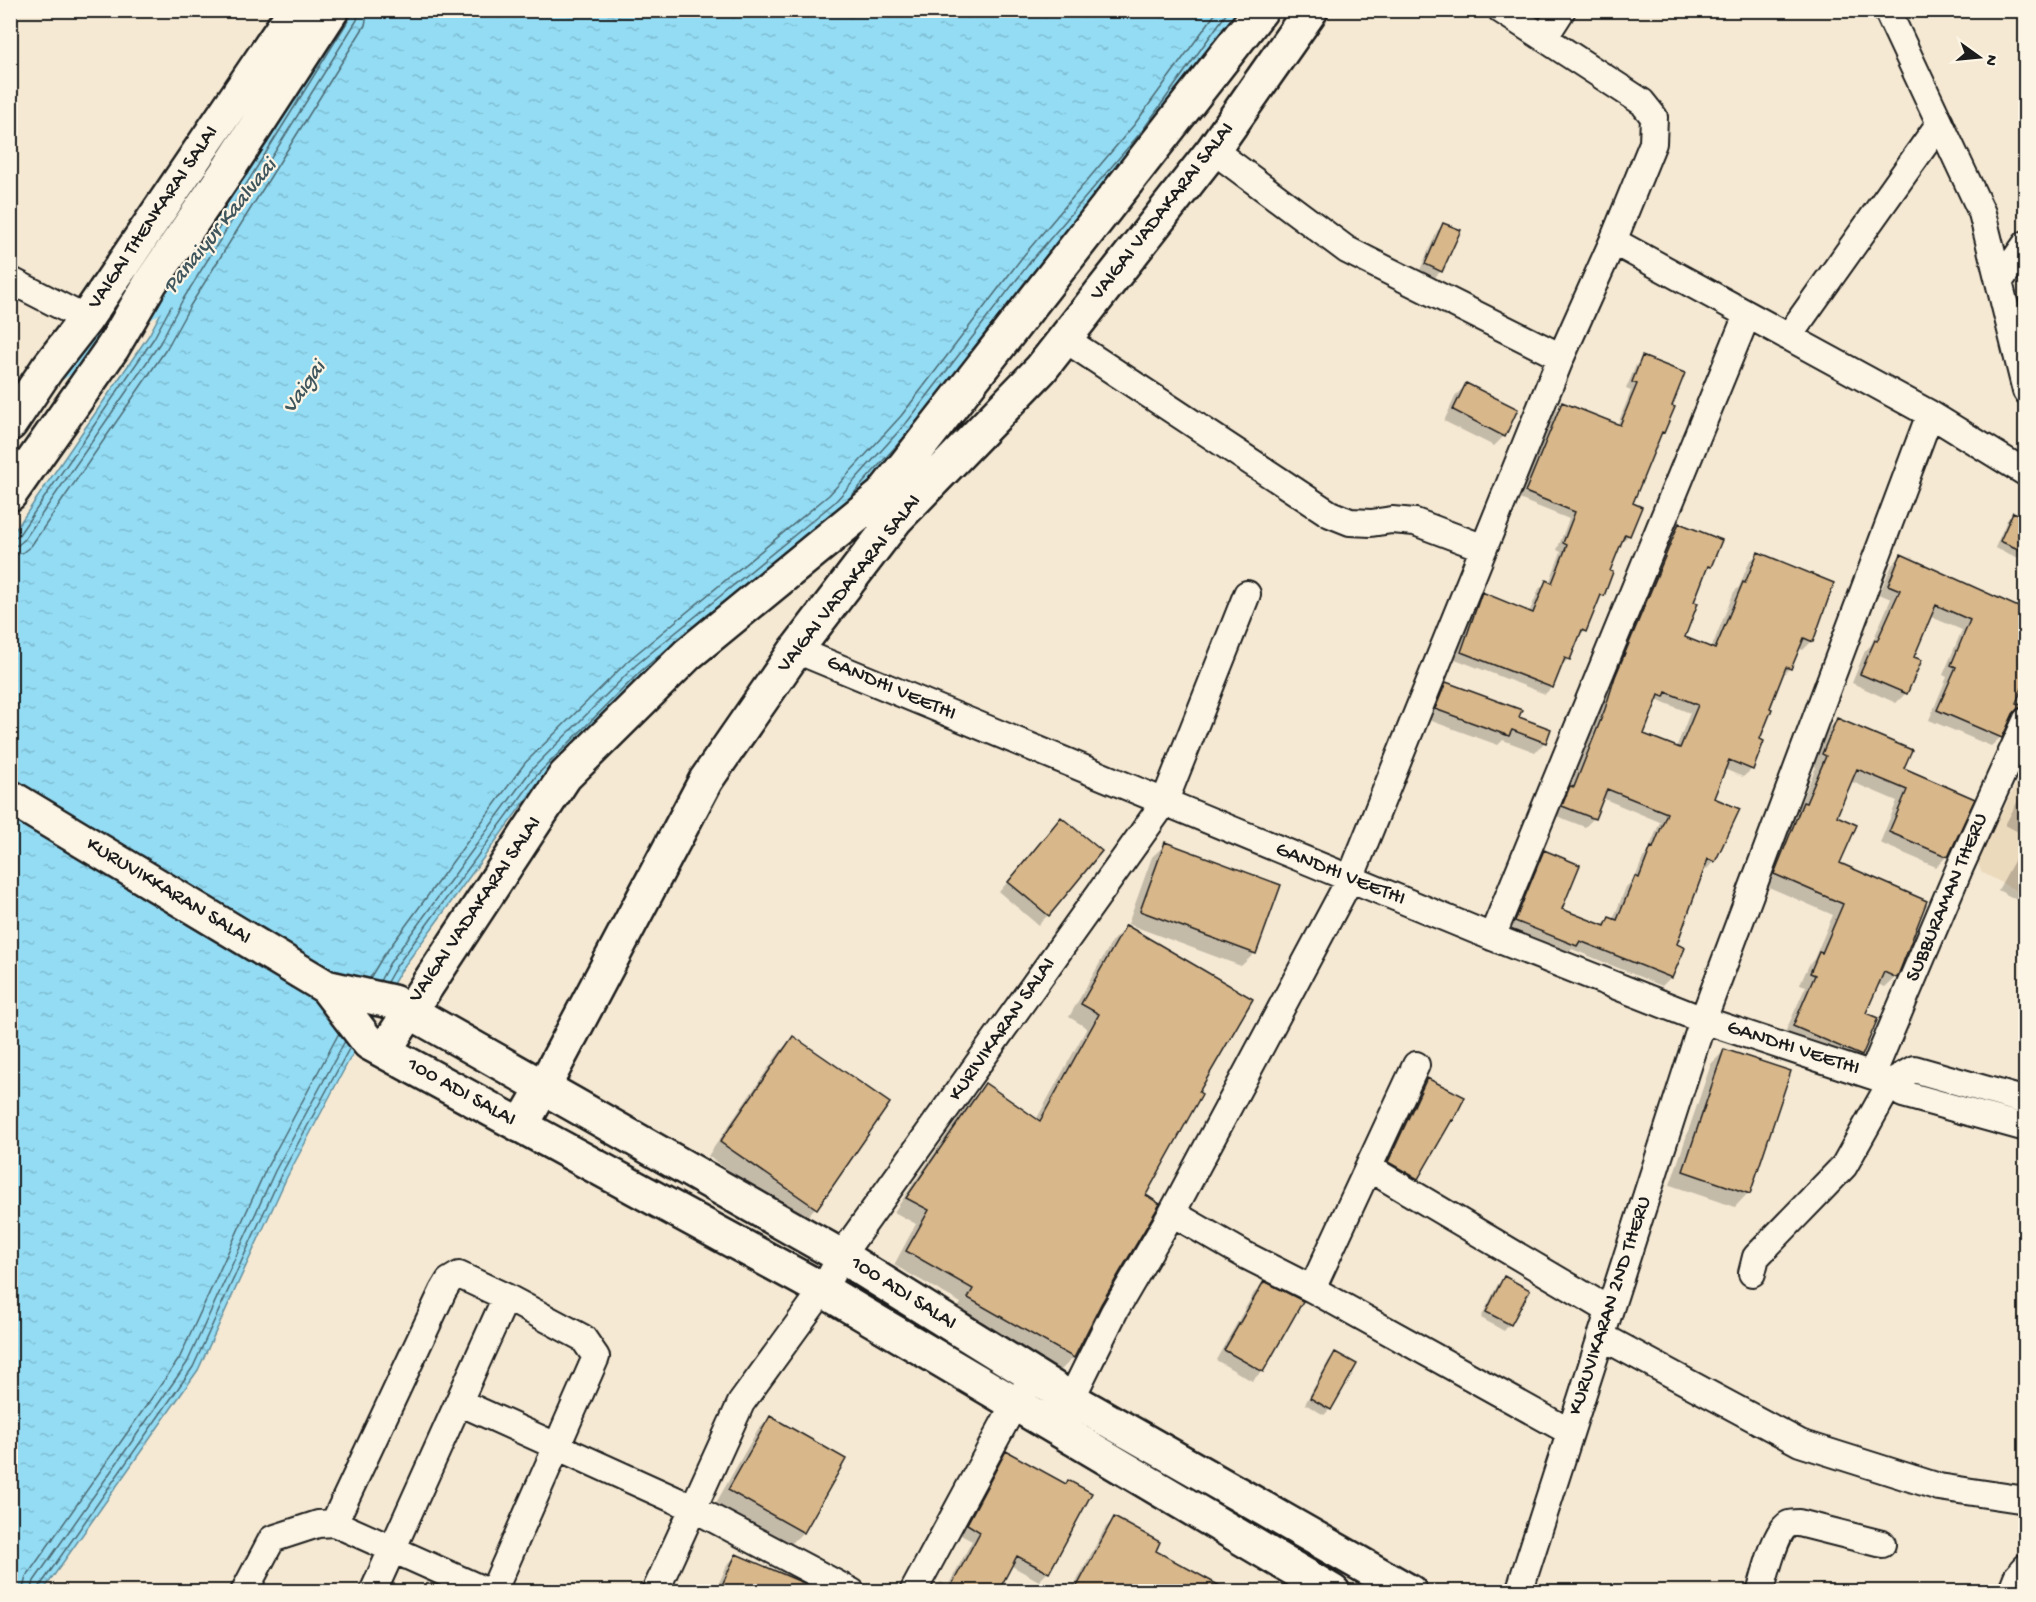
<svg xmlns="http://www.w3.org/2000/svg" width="2036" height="1602" font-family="'Gochi Hand',sans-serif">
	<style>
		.built { fill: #ecdabd }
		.water { fill: url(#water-ripples); stroke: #638f9e; stroke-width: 1.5 }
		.shadow { fill: #0003; fill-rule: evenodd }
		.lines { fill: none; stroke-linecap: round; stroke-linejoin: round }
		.shore { stroke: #4c6972; stroke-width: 1.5 }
		.canal { stroke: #93dcf4; stroke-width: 20 }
		.building { fill: #d8b78b; stroke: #1c1c1c; stroke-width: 1.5; fill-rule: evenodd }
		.minor-casing { stroke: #1c1c1c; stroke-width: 30 }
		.major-casing { stroke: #1c1c1c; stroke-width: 38 }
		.minor { stroke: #fcf5e5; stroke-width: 26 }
		.major { stroke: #fcf5e5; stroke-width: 33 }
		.labels { text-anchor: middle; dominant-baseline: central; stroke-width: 4.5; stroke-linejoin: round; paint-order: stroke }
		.street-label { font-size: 21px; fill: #1c1c1c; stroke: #fcf5e5 }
		.water-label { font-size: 22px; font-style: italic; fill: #40565d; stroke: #fcf5e5 }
	</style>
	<defs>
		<pattern id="water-ripples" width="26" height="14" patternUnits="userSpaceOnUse" patternTransform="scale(1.5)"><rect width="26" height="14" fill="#93dcf4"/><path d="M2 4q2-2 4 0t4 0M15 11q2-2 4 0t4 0" fill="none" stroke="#7ebcd1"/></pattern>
	</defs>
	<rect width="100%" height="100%" fill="#f5e9d3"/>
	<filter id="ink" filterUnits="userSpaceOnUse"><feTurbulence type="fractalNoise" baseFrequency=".0167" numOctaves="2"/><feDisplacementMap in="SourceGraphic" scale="12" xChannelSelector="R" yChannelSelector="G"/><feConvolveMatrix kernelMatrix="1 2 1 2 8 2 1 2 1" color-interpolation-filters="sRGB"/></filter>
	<g filter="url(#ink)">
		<path class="built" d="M2025 768V895L1981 872 1977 859Z"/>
		<path class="water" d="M347 11H1246L919 430 845 511 645 675 541 779 400 972 347 1064 287 1177 198 1370 43 1591 11 1592V536L149 335 171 294Z"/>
		<path class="shadow" d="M1444 224 1441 271 1435 277 1420 270 1437 231Z
			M1643 358 1663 432 1659 436 1631 504 1629 535 1622 542 1620 541 1608 572 1602 595 1596 601 1584 631 1577 638 1569 659 1560 666 1552 687 1545 694 1455 659 1475 601 1482 594 1529 613 1539 589 1546 582 1549 583 1561 552 1557 550 1569 519 1519 499 1555 411 1562 404 1617 426 1631 391 1626 389 1636 365Z
			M1466 385 1504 436 1494 446 1444 421 1456 395Z
			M2013 514 2026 519V561L1995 548 2007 520Z
			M1680 525 1710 566 1705 571 1692 602 1683 637 1711 649 1734 592 1739 587 1749 562 1758 554 1812 641 1803 650 1798 648 1790 668 1781 677 1758 740 1752 769 1743 777 1724 769 1712 799 1714 861 1706 870 1702 868 1675 945 1671 977 1662 986 1572 949 1568 954 1507 929 1536 860 1544 852 1560 909 1602 926 1609 919 1613 920 1626 887 1635 878 1643 858 1647 854 1660 822 1602 798 1594 818 1585 827 1554 815 1562 796 1569 789 1597 719 1607 687 1671 533ZM1658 700 1690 713 1676 748 1642 735 1654 705Z
			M1901 556 2026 611V678L2014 704 2021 707 2012 716 2001 737 1991 746 1929 720 1947 677 1943 675 1962 630 1929 616 1912 658 1906 693 1896 703 1852 683 1865 651 1871 645 1891 599 1879 594 1892 565Z
			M1446 684 1517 718 1545 742 1535 752 1503 740 1498 745 1426 719 1436 694Z
			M1838 720 1902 769 1947 856 1936 867 1880 843 1897 801 1850 781 1835 817 1838 864 1896 977 1885 987 1877 984 1864 1014 1860 1055 1850 1066 1783 1037 1806 986 1800 984 1809 965 1814 959 1833 915 1764 885 1793 814 1798 809 1816 767 1812 765 1827 730Z
			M2026 782V836L2005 825 2022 793 2020 792Z
			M1061 819 1048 915 1038 925 999 892Z
			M2026 839V905L1998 890Z
			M1166 844 1255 953 1241 966 1128 924 1152 857Z
			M2026 908V925L2018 922Z
			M1127 927 1144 1195 1100 1304 1073 1358 1060 1371 956 1312 961 1303 894 1265 916 1224 894 1212 972 1098 986 1085 1036 1120 1087 1028 1069 1017 1113 940Z
			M793 1038 888 1103 815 1208 802 1222 708 1156 780 1051Z
			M1725 1050 1748 1193 1735 1207 1670 1185 1711 1064Z
			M1428 1080 1463 1098 1452 1120 1417 1179 1410 1185 1382 1168 1421 1087Z
			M1505 1278 1510 1324 1504 1331 1481 1318 1498 1284Z
			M1264 1283 1301 1302 1262 1371 1252 1381 1216 1360 1254 1293Z
			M1335 1354 1330 1409 1324 1415 1305 1404 1329 1360Z
			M770 1418 844 1460 803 1532 789 1546 716 1503 757 1431Z
			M1006 1453 1065 1485 1068 1482 1048 1572 1039 1581 1010 1565 996 1592H931L941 1582 948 1586 972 1541 959 1534 998 1462Z
			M1114 1519 1154 1551 1224 1592H1071L1105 1528Z
			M736 1556 803 1592H715L727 1565Z"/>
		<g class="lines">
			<path class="shore" d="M971 351 1055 245
				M846 502 906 435
				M10 539 18 536 154 338 176 297 351 16 352 10
				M10 546 18 545 24 540 160 343 182 301 357 20 359 10
				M10 555 22 553 31 546 167 348 190 306 365 25 368 10
				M370 978 382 958 525 763 630 659 829 495 901 416 1024 255 1134 125 1218 10
				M380 981 389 964 532 769 636 665 835 502 908 421 1031 261 1142 131 1229 10
				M387 982 395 968 537 775 641 671 667 649
				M22 1592 26 1577 179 1359 267 1167 339 1033
				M31 1592 34 1581 187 1363 275 1171 345 1041
				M39 1592 40 1586 193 1367 281 1175 350 1047"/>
			<path class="canal" d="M55 373 171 294 186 275"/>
		</g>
		<path class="building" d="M1443 223 1461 230 1442 272 1425 264Z
			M1642 356 1685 373 1672 406 1675 407 1664 433 1662 432 1633 503 1642 507 1630 536 1625 534 1610 571 1613 572 1604 596 1601 595 1586 632 1582 630 1570 660 1565 658 1553 688 1461 652 1482 592 1533 613 1546 580 1552 583 1567 545 1563 543 1575 512 1525 492 1562 402 1620 425 1637 384 1632 382Z
			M1466 383 1518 409 1505 437 1453 410Z
			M2013 512 2025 517V552L2000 541Z
			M1679 523 1722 540 1711 567 1708 566 1694 602 1698 603 1685 637 1715 649 1743 582 1745 583 1758 552 1834 583 1813 642 1804 638 1791 669 1786 667 1770 708 1772 709 1760 739 1764 741 1753 770 1729 760 1714 798 1740 809 1715 862 1708 859 1677 944 1685 948 1672 978 1580 941 1577 946 1515 921 1544 850 1580 865 1562 909 1605 926 1609 917 1617 920 1635 876 1639 878 1651 847 1653 848 1667 813 1607 789 1595 819 1562 806 1570 786 1574 787 1605 709 1615 677ZM1666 692 1698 705 1680 748 1644 734 1659 695 1664 697Z
			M1901 554 2025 610V681L2016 703 2023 706 2017 709 2013 714 2002 738 1937 710 1956 667 1951 665 1970 620 1936 605 1914 657 1922 660 1907 694 1860 674 1875 640 1877 641 1900 590 1888 585Z
			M1446 682 1522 710 1519 717 1551 729 1546 743 1512 730 1509 736 1435 709Z
			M1837 718 1912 750 1904 768 1975 799 1948 857 1889 832 1907 790 1857 769 1837 816 1857 825 1840 863 1927 901 1897 978 1884 972 1866 1013 1878 1018 1862 1056 1793 1026 1815 975 1810 973 1819 952 1822 953 1843 904 1774 874 1803 802 1806 803 1826 756 1822 754Z
			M1061 817 1102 851 1049 916 1008 882Z
			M1165 842 1281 885 1256 954 1140 911Z
			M1126 925 1253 999 1199 1092 1202 1094 1146 1195 1160 1204 1101 1304 1074 1358 968 1298 973 1289 906 1251 929 1210 906 1198 985 1083 1040 1121 1099 1014 1081 1004Z
			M793 1036 890 1103 817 1209 720 1142Z
			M1724 1049 1791 1071 1750 1194 1683 1171Z
			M1427 1078 1465 1097 1453 1121 1452 1120 1418 1179 1388 1162Z
			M1504 1276 1530 1290 1511 1325 1486 1312Z
			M1264 1281 1303 1301 1263 1372 1224 1350Z
			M1335 1352 1357 1364 1331 1410 1310 1398Z
			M770 1416 846 1459 804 1533 728 1490Z
			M1006 1451 1066 1484 1068 1480 1092 1493 1049 1573 1017 1556 998 1592H948L980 1532 967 1524Z
			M1114 1517 1160 1542 1156 1551 1231 1592H1074Z
			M736 1554 806 1584 819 1592H719Z"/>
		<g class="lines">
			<g class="minor-casing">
				<path id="minor" d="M1887 10 1982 213 2026 391
					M1544 38 1562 10
					M1213 150 1347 250 1561 357
					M1613 241 1930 414 2026 473
					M10 280 86 319
					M1999 282 2026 244
					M1788 337 1940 123
					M1065 339 1330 514 1350 522 1371 523 1392 520 1415 522 1484 548
					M796 650 1492 937 1703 1020 1891 1082 1903 1094 2026 1128
					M1492 937 1747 315
					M1872 1075 1960 867 2026 721
					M1891 1082 1914 1069 2026 1101
					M1369 1168 1609 1310
					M1172 1213 1245 1255 1312 1289 1570 1432
					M1752 1273 1756 1257 1844 1166 1891 1082
					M1312 1289 1416 1065
					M1601 1336 1800 1443 1939 1487 2026 1500
					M459 1402 693 1508 852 1592
					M1061 1412 1071 1399 1114 1312 1172 1213 1350 879 1561 357 1613 241 1653 143 1654 117 1642 102 1501 10
					M334 1523 443 1291 449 1281 459 1275 506 1297 583 1338 596 1357 493 1592
					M244 1592 272 1539 318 1524 334 1523 488 1592
					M373 1592 506 1297
					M655 1592 741 1403 823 1290 841 1256 1164 803 1247 594
					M913 1592 1015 1403 1025 1390
					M1519 1592 1703 1020 1930 414
					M1760 1592C1765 1577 1775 1530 1789 1524 1791 1523 1797 1523 1799 1523L1882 1544
					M2011 1592 2017 1577 2026 1567"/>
			</g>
			<g class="major-casing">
				<path id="major" d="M10 424 47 369 86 319 295 10
					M10 494 113 347 151 282 229 168 332 10
					M10 797 326 987 393 1002 409 1011 841 1256 1071 1399 1410 1592
					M326 987 369 1043 823 1290 1333 1592
					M384 1051 565 776 688 654 882 495 1261 10
					M521 1126 543 1088 706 780 796 650 896 519 1041 369 1213 150 1311 10"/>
			</g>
			<use href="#minor" class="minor"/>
			<use href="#major" class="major"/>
		</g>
	</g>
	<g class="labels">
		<g class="street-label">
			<text transform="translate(1163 212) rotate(-52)">VAIGAI VADAKARAI SALAI</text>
			<text transform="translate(154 218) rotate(-56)">VAIGAI THENKARAI SALAI</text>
			<text transform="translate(850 584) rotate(-52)">VAIGAI VADAKARAI SALAI</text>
			<text transform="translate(891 689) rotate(23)">GANDHI VEETHI</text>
			<text transform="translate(1340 875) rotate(22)">GANDHI VEETHI</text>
			<text transform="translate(168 892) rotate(31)">KURUVIKKARAN SALAI</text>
			<text transform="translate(1948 898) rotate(-67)">SUBBURAMAN THERU</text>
			<text transform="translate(476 910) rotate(-56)">VAIGAI VADAKARAI SALAI</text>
			<text transform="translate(1003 1030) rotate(-55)">KURIVIKARAN SALAI</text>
			<text transform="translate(1793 1049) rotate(18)">GANDHI VEETHI</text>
			<text transform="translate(461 1093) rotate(29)">100 ADI SALAI</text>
			<text transform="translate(903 1294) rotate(32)">100 ADI SALAI</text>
			<text transform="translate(1611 1306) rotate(-72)">KURUVIKARAN 2ND THERU</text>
		</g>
		<g class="water-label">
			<text transform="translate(221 227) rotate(-51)">Panaiyur Kaalvaai</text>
			<text transform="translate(305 388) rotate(-55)">Vaigai</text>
		</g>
	</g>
	<rect width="2036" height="1602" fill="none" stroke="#fcf5e5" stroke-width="36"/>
	<rect x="18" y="18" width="2000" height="1566" fill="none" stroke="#1c1c1c" stroke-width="2" filter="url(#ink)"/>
	<g transform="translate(1979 57) rotate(105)" stroke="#fcf5e5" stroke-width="4.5" paint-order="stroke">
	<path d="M0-4.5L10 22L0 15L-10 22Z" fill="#1c1c1c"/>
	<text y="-9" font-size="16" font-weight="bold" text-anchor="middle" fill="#1c1c1c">N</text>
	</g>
</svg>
